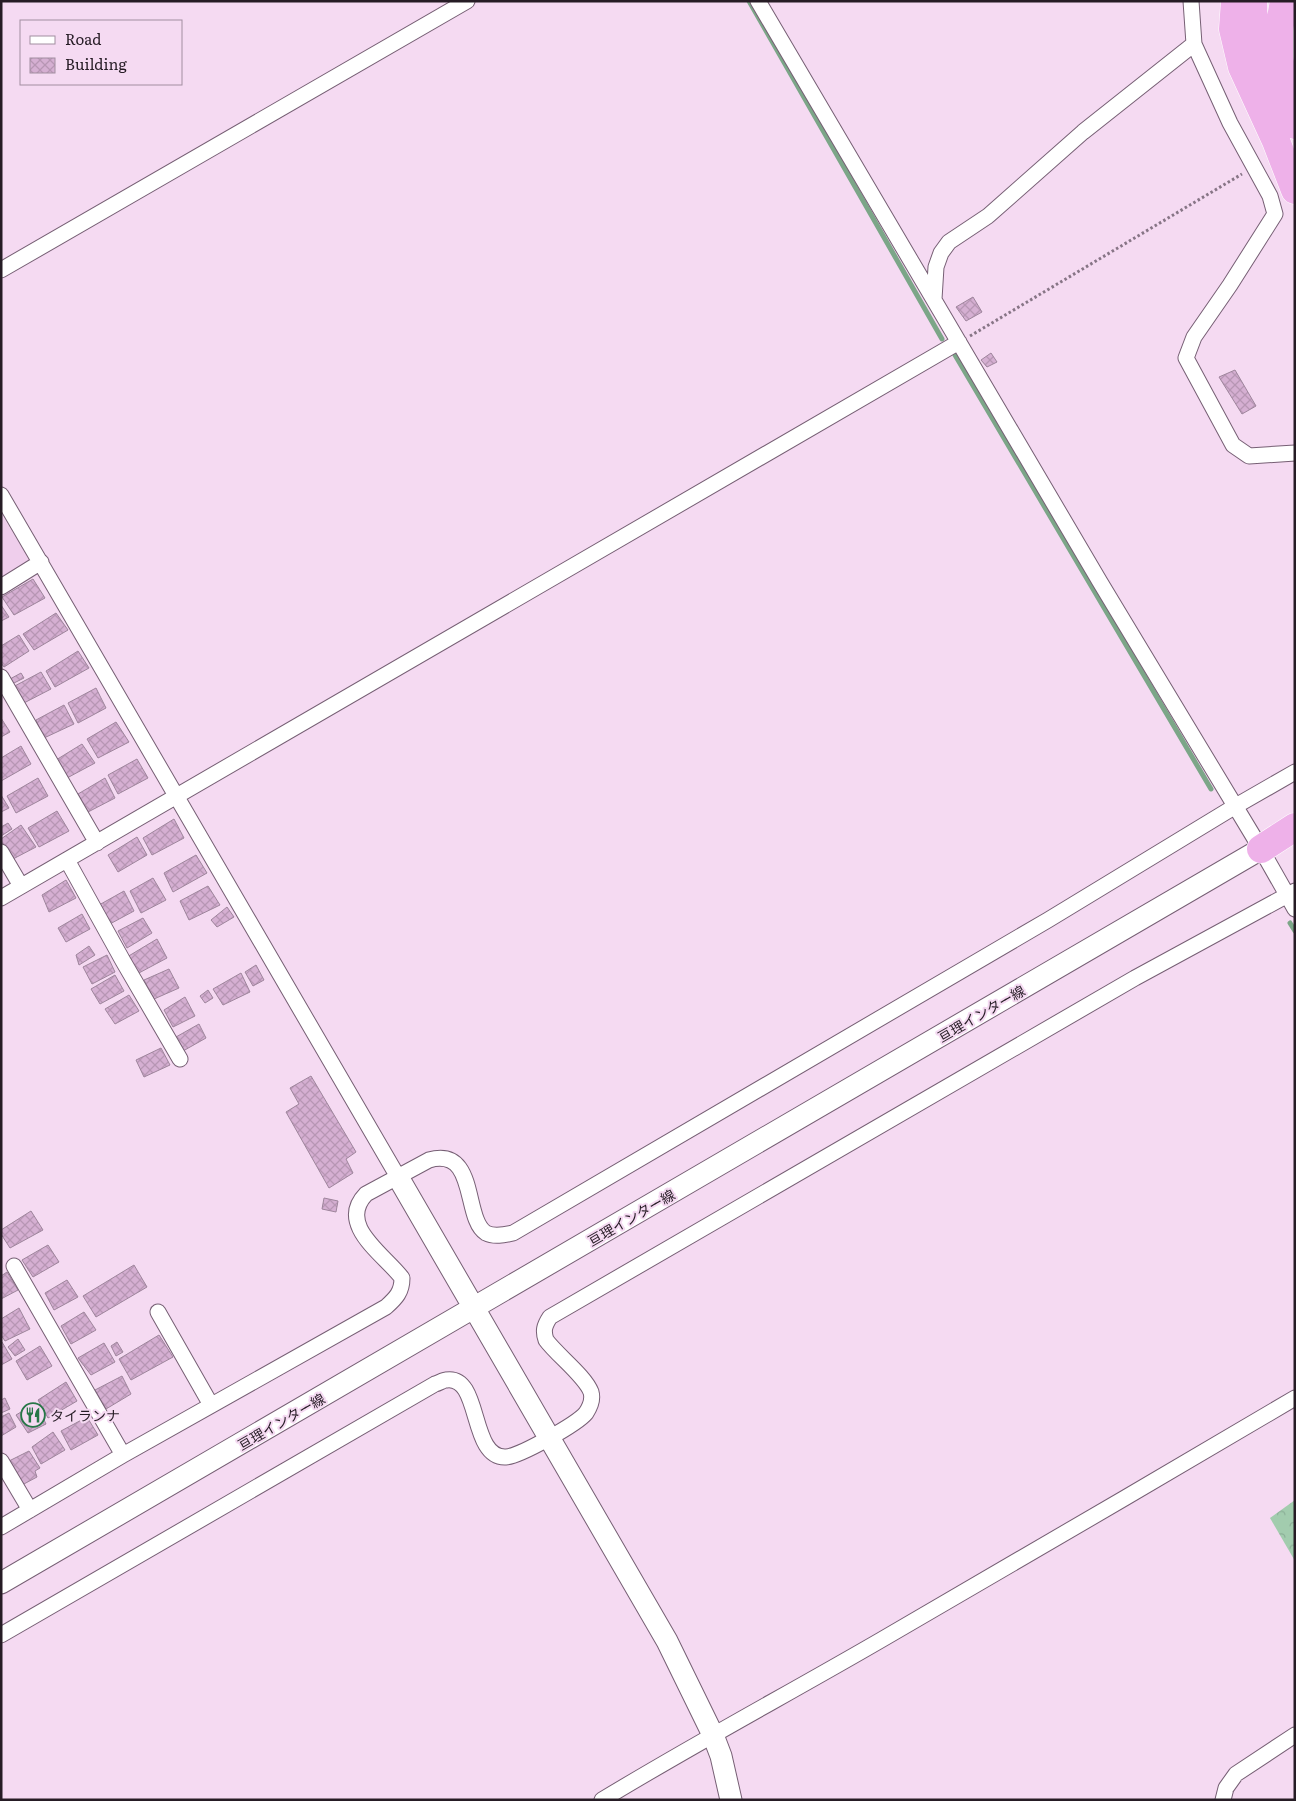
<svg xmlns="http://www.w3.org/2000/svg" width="1296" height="1801" font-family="Literata,'Noto Sans JP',serif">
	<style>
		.built { fill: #efceec }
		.forest { fill: url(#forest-crowns) }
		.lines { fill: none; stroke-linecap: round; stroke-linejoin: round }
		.stream { stroke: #7ca688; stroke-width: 5 }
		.building { fill: url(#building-cross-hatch); stroke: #9e859c }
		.street-casing { stroke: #765f74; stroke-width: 17 }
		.secondary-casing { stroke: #765f74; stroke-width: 23 }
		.highway-casing { stroke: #fff; stroke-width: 29 }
		.path { stroke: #877586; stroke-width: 3; stroke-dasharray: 2.5 2.5; stroke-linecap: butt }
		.street { stroke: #fff; stroke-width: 15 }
		.secondary { stroke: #fff; stroke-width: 21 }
		.highway { stroke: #eeb1e9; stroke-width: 28 }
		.labels { text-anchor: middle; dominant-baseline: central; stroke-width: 4; stroke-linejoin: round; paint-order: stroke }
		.street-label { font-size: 14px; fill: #261c25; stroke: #f5daf2 }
		.poi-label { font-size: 14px; fill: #261c25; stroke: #f5daf2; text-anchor: start }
	</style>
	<defs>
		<pattern id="forest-crowns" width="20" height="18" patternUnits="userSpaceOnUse" patternTransform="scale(1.25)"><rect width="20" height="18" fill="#a2ccae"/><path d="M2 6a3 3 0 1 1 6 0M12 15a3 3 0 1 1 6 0" fill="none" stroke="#8baf96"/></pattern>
		<pattern id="building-cross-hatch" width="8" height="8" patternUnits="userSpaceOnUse" patternTransform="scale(1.25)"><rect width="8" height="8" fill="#d5afd2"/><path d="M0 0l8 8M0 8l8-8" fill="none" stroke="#b796b4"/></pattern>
	</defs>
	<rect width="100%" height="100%" fill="#f5daf2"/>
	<path class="built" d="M1 514 30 560 1 577Z"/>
	<path class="forest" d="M1295 1500V1561L1270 1518Z"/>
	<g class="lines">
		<path class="stream" d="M749 1 942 339
			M955 355 1211 789
			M1290 923 1295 931"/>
	</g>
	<path class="building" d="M973 297 982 312 966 321 956 307Z
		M991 353 997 362 987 367 981 360Z
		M1235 370 1256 406 1242 414 1219 377Z
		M33 579 45 598 14 615 2 597Z
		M1 605 9 617 1 621Z
		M56 613 68 630 34 650 23 634Z
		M19 635 29 651 4 667 1 663V646Z
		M78 651 89 668 55 687 46 671Z
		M41 672 51 689 20 705 11 688Z
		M21 673 24 678 12 684 10 679Z
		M96 688 106 708 78 723 68 703Z
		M64 705 74 724 44 738 36 720Z
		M1 718 10 732 1 737Z
		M116 722 129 742 98 758 87 739Z
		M82 744 95 763 67 778 56 760Z
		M21 746 31 764 1 781V758Z
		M137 759 148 778 118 794 108 775Z
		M38 778 48 796 16 813 7 796Z
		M105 778 115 798 88 812 78 794Z
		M1 795 9 808 1 812Z
		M57 811 69 831 39 847 28 828Z
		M174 819 184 838 152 855 143 838Z
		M8 823 12 829 1 836V827Z
		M21 825 36 847 13 859 1 842V839Z
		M137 837 147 855 118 872 108 855Z
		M196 855 207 873 173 892 164 873Z
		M153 878 166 900 141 913 130 891Z
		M66 880 76 898 49 912 42 895Z
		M208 886 220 905 189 920 180 901Z
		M124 891 134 911 108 925 99 905Z
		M227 907 234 917 217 927 211 920Z
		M82 914 90 929 66 942 58 928Z
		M143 918 152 933 127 948 118 931Z
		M157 939 167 958 137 974 127 957Z
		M89 946 95 955 79 965 76 955Z
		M107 955 115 972 92 984 83 967Z
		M256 965 264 980 253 986 245 972Z
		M169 969 179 988 154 999 144 980Z
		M241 973 250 992 223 1005 213 989Z
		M115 975 124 991 100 1004 91 989Z
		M208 990 213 998 205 1003 200 996Z
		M129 995 139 1011 115 1024 105 1009Z
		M185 997 195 1016 173 1027 164 1010Z
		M199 1024 206 1038 183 1051 176 1037Z
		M161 1048 170 1065 144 1077 136 1060Z
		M311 1076 356 1152 346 1159 353 1173 329 1188 286 1112 299 1104 290 1088Z
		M324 1198 338 1201 336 1212 322 1209Z
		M31 1211 43 1230 10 1248 1 1234V1230Z
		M48 1245 59 1262 33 1277 22 1260Z
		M134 1265 147 1287 96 1317 83 1296Z
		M7 1272 18 1290 1 1299V1276Z
		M67 1280 78 1297 54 1310 45 1293Z
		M19 1308 30 1329 5 1341 1 1335V1319Z
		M84 1312 96 1330 71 1344 61 1326Z
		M159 1335 173 1357 131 1380 119 1359Z
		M18 1339 25 1350 15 1356 8 1347Z
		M2 1342 12 1359 1 1365V1343Z
		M117 1342 123 1352 116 1356 111 1346Z
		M104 1343 115 1362 91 1375 78 1358Z
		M40 1346 52 1366 27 1380 16 1361Z
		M122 1376 131 1394 106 1409 95 1390Z
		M66 1382 77 1401 48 1418 38 1400Z
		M5 1398 10 1409 1 1413V1400Z
		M36 1403 46 1424 28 1433 16 1415Z
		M9 1413 16 1427 1 1436V1417Z
		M87 1417 98 1435 71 1450 61 1431Z
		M53 1432 65 1450 41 1464 32 1447Z
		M29 1451 40 1468 35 1471 37 1477 22 1485 7 1462Z"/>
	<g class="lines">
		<g class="street-casing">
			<path id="street" d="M758 1 1100 582 1261 849 1295 909
				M1191 1 1194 44
				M1 270 467 1
				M934 299 936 267 941 253 949 242 988 216 1083 132 1194 44 1230 123 1270 196 1275 214 1230 285 1194 337 1186 358 1233 445 1249 456 1295 453
				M1 495 398 1177
				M1 587 41 562
				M1 677 97 843
				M1 852 21 886
				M67 860 123 961 180 1059
				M1 898 959 342
				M14 1266 123 1455
				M158 1312 211 1405
				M1 1461 30 1510
				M1 1527 123 1455 386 1307C396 1298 402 1292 402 1278 385 1255 336 1225 366 1194L429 1160C478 1146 463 1219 486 1233 494 1237 504 1235 513 1233L1048 920 1234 807 1295 772
				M1 1635 435 1384C439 1383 443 1380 446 1380 482 1374 469 1459 506 1457 520 1456 577 1424 586 1413 590 1407 593 1399 591 1392 585 1376 557 1355 546 1340 543 1331 544 1326 550 1317L1135 978 1295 891
				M602 1800C694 1744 788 1694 881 1640 1020 1560 1157 1479 1295 1398
				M1223 1800 1226 1788 1236 1774 1295 1735"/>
		</g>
		<g class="secondary-casing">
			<path id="secondary" d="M398 1177 667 1641 713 1735 721 1756 731 1800
				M1 1583 1261 849"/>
		</g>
		<g class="highway-casing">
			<path id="highway" d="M1235 1 1233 29 1242 67 1276 141 1295 190
				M1253 1C1253 30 1260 71 1274 97 1279 107 1288 115 1295 125
				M1284 1 1279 30V58L1286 91
				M1261 849 1295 827"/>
		</g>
		<path class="path" d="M970 336 1242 174"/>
		<use href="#street" class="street"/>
		<use href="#secondary" class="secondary"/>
		<use href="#highway" class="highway"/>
	</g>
	<defs>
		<g id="restaurant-ring" transform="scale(1.25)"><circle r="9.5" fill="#f5daf2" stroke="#277747" stroke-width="1.5"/><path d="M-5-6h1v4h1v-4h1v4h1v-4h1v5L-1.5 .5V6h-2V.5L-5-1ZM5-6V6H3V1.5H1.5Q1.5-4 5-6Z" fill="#277747"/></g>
	</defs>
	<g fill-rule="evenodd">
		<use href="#restaurant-ring" x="33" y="1415"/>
	</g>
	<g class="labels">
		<g class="street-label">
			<text transform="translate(981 1013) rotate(-30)">亘理インター線</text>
			<text transform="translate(631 1217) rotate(-30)">亘理インター線</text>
			<text transform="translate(281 1421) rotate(-30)">亘理インター線</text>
		</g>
		<g class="poi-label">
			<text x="50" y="1415">タイランナ</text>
		</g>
	</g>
	<rect width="1296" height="1801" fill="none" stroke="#261c25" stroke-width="5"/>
	<rect x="20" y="20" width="162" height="65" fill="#f5daf2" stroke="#a28ea0"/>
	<rect x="30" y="36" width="25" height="8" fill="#ffffff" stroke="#a28ea0"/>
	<text x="65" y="45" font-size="15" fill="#261c25">Road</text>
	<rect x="30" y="58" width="25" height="15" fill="url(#building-cross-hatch)" stroke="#a28ea0"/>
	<text x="65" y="70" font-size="15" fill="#261c25">Building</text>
</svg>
